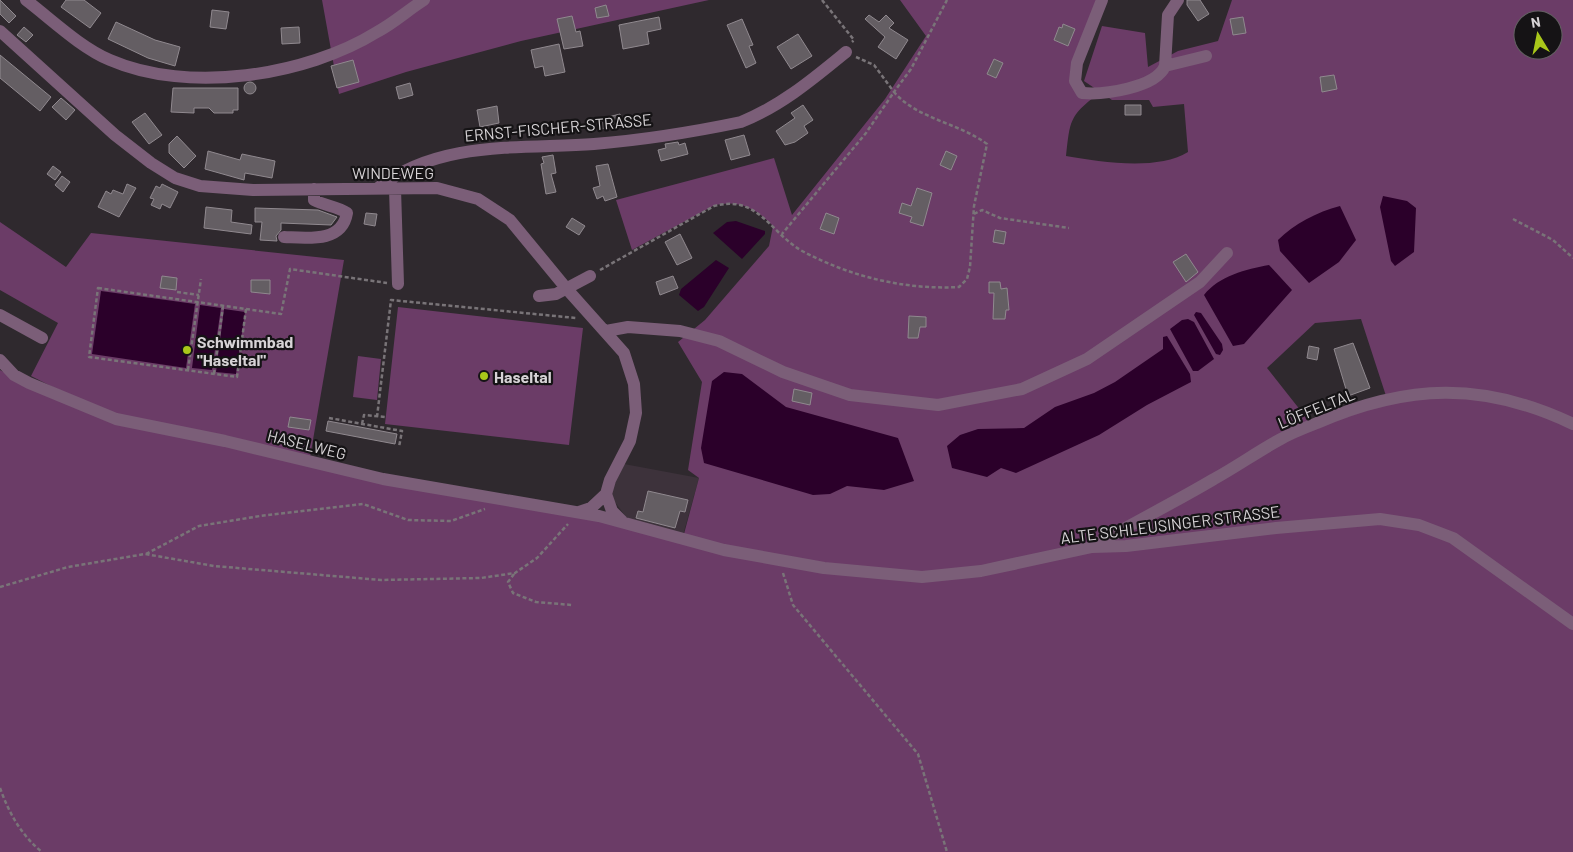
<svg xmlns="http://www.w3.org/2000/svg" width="1573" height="852" font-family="Barlow,sans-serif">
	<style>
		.built { fill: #3d323b }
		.green { fill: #6b3c67; fill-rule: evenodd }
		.water { fill: #2b002a }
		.building { fill: #645e63; stroke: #90898f }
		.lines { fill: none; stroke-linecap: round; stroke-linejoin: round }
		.path { stroke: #797478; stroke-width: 2.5; stroke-dasharray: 4 2.5; stroke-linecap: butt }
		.minor { stroke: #7b5e78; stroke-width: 12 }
		.poi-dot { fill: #a9c71a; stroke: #151315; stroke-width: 2 }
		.labels { text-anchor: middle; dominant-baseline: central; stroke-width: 4.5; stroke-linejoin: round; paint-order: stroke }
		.street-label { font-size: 16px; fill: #d7d3d6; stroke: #151315 }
		.poi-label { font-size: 16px; font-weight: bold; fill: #d7d3d6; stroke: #151315; text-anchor: start }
	</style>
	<rect width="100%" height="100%" fill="#2f292e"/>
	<path class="built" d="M624 464 699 478 683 535 629 521 612 498V489Z"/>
	<path class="green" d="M322 0H709L521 41 406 72 339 94Z
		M900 0H1102L1075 81 1098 94C1069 116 1070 121 1066 156 1101 162 1157 171 1188 152L1184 104 1153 107 1149 100H1112L1084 81 1102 26 1145 33 1148 67 1178 51 1218 41 1232 0H1573V852H0V370L24 383 118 424 684 534 699 478 688 470 702 382 678 342 705 320 769 246 773 226C756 208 737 199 713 206L632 250 616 200 774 158 792 215 885 99 926 36ZM1523 20H1553V50H1523ZM1361 319 1387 399 1312 425 1267 368 1315 323Z
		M0 222 66 267 91 233 344 260 309 463 116 419 31 376 58 323 0 290Z
		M398 307 583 328 569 445 385 424Z
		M358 356 381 359 377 400 353 397Z"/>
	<path class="water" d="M1383 196 1407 201 1416 208 1414 252 1395 266 1391 261 1380 207Z
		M1340 206 1356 240 1339 262 1309 283 1280 251 1278 240C1294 224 1317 212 1340 206Z
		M736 221 765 231V234L742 259 713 233 727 222Z
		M716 260 729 268 704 307 698 311 679 295 681 289Z
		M1269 265 1292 290 1244 344 1233 346 1204 295C1219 276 1246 269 1269 265Z
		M101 291 195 304 186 368 92 354Z
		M200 305 221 308 212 370 192 368Z
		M224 309 245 312 236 374 216 372Z
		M1196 312 1201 313 1222 344 1223 350 1220 355 1216 354 1194 315Z
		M1188 319 1194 322 1214 359 1198 371H1193L1170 329 1182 320Z
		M1167 336 1190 374 1191 382 1147 405 1099 435 1016 473 1001 468 987 477 952 468 947 446 960 435 978 429 1024 428 1055 407 1094 393 1115 382 1163 349V337Z
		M724 372 742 374 786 407 898 438 914 481 884 490 847 486 830 494 813 495 704 463 701 448 712 381Z"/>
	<path class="building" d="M0 0 16 16 9 23 0 14Z
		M66 0H84L101 13 90 28 61 7Z
		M1187 0H1200L1209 14 1198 21 1187 5Z
		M606 5 609 16 597 18 595 8Z
		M212 10 229 12 226 29 210 27Z
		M869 15 879 22 886 15 894 23 889 28 908 40 896 59 878 47 885 37 865 19Z
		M572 16 576 32 580 31 583 46 564 49 557 19Z
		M659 17 661 29 647 32 649 44 623 49 619 25Z
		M1243 17 1246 33 1233 35 1230 19Z
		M742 19 753 45 749 46 756 63 746 68 727 25Z
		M116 22 155 40 180 47 175 66 148 58 108 39Z
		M1063 24 1075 29 1068 46 1054 40 1059 27 1062 28Z
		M24 27 33 35 26 42 17 35Z
		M299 27 300 43 282 44 281 28Z
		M798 34 812 56 791 69 777 47Z
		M559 44 565 72 545 76 543 66 535 68 531 50Z
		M0 55 51 97 40 111 0 78Z
		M994 59 1003 63 996 78 987 74Z
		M353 60 359 82 337 88 331 66Z
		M1334 75 1337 89 1322 92 1320 77Z
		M244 88a6 6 0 1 1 12 0a6 6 0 1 1-12 0Z
		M410 83 413 95 399 99 396 87Z
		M173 88H238V110H233V113H214L209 108H194V113L171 112Z
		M61 98 75 110 66 120 52 107Z
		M803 105 813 120 804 126 808 133 795 142 785 145 776 131 795 118 791 113Z
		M1125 105H1141V115H1125Z
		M497 106 499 123 480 127 477 110Z
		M145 113 162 135 149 144 132 122Z
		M620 114 622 124 602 129 600 119Z
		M744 135 750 155 731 160 725 140Z
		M177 136 196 156 184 168 169 153V144Z
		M678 142 679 145 685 143 688 154 661 161 658 150 666 148 665 144Z
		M208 151 240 160 242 154 275 161 272 178 245 173 244 180 205 169Z
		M946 151 957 156 951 170 940 165Z
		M553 155 556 173 551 174 556 192 546 194 541 164 544 163 542 157Z
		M608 164 617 197 605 201 603 196 597 199 593 188 600 186 596 166Z
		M53 166 61 172 55 180 47 174Z
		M62 176 70 182 63 192 55 185Z
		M127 184 136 188 119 217 98 207 106 191 111 194 113 190 123 194Z
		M162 184 178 192 170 208 162 204 160 209 151 205 154 199 150 198 156 186 160 188Z
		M917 188 932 193 923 226 910 222 912 217 899 213 902 203 911 206Z
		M206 207 232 210 231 222 252 225 251 234 204 228Z
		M255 208 318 210 337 217 331 225 281 223V230L276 236 277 241 260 240 262 222H255Z
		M366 213 377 214 375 226 364 224Z
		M826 213 839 218 834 234 820 229Z
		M572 218 585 226 579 235 566 227Z
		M995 230 1006 232 1004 244 993 242Z
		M680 234 692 258 677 265 665 242Z
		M1186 254 1198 272 1186 282 1173 262Z
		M162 276 177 278 176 290 160 288Z
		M673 276 678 288 660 295 656 282Z
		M251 280H270V294L251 292Z
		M989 282H1000L1001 289 1007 288 1009 310H1006L1005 319H993L994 293H989Z
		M909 316 926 317V327H920L918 338H908Z
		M1353 343 1370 388 1348 396 1334 349Z
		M1309 346 1319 348 1317 360 1307 358Z
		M794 389 812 393 810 405 792 401Z
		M290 417 311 420 309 430 288 427Z
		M328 421 397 434 395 444 326 431Z
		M648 491 688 500 685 512 680 511 675 528 636 518 638 511 643 512Z"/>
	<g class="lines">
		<path class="path" d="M822 0 854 40 852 42
			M856 57 874 65 894 92 911 69 947 0
			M974 214 982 210 1000 218 1069 228
			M1513 219 1553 240 1573 258
			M600 270 714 206C759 194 770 234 804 252 852 277 905 290 959 287L967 279 970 267 974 206 987 144C959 123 917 119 894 92L866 133 782 234
			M98 288 246 309 237 377 89 357Z
			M177 292 199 295
			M246 309 281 314 290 269 387 283
			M188 370 201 279
			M214 374 223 306
			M377 417 391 300 576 318
			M329 418 402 431 399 447
			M362 424 364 415 385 417
			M146 554 199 526 260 516 363 504 408 520 451 521 485 509
			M783 573 793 605 918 754 947 852
			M514 574 508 582 513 593 536 602 572 605
			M0 587 68 567 145 554 214 566 381 580 481 578 515 573 537 558 568 524
			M0 788C9 813 21 835 42 852"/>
		<path class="minor" d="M26 0C51 19 81 48 110 60 188 94 306 76 377 32 394 23 408 10 424 0
			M1102 0 1077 63 1075 81 1082 93C1103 95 1156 88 1165 66L1168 15 1178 0
			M0 31 115 135 151 163 175 178 200 186 253 190 437 188 478 199 510 220 566 288 624 353 634 384 636 413 630 441 610 480 606 494 591 508 579 512
			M1165 66 1206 56
			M378 188C438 140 522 149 594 144 643 140 693 132 741 122 781 106 813 79 846 52
			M395 189 398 284
			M284 237C308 238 342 243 347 213 337 206 325 206 314 200V189
			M539 296 556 294 590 276
			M0 315 42 338
			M606 331 628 327 680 331 719 341 783 372 850 395 938 405 1022 389 1087 359 1200 282 1227 253
			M0 360 14 375 29 383 116 419 225 441 383 479 599 516 724 550 824 568 922 577 981 571 1092 547 1126 546 1276 528 1380 519 1419 525 1453 538 1573 624
			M606 494 612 511 622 521
			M1094 545C1134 523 1175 502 1214 479 1236 467 1257 452 1279 440 1291 433 1304 428 1317 423 1407 384 1483 381 1573 424"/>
	</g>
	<g class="poi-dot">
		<circle cx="187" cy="350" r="5"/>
		<circle cx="484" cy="376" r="5"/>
	</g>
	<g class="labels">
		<g class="street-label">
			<text transform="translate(558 127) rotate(-5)">ERNST-FISCHER-STRASSE</text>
			<text x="393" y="172">WINDEWEG</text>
			<text transform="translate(1316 408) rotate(-22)">LÖFFELTAL</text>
			<text transform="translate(307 444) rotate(14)">HASELWEG</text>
			<text transform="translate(1170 524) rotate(-7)">ALTE SCHLEUSINGER STRASSE</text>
		</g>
		<g class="poi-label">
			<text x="197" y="341">Schwimmbad<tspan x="197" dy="18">"Haseltal"</tspan></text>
			<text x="494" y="376">Haseltal</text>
		</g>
	</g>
	<g transform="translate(1538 35) rotate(350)"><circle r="24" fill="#151315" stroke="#636062"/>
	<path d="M0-4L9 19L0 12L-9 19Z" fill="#a9c71a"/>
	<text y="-8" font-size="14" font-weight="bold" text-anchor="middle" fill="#d7d3d6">N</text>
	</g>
</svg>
